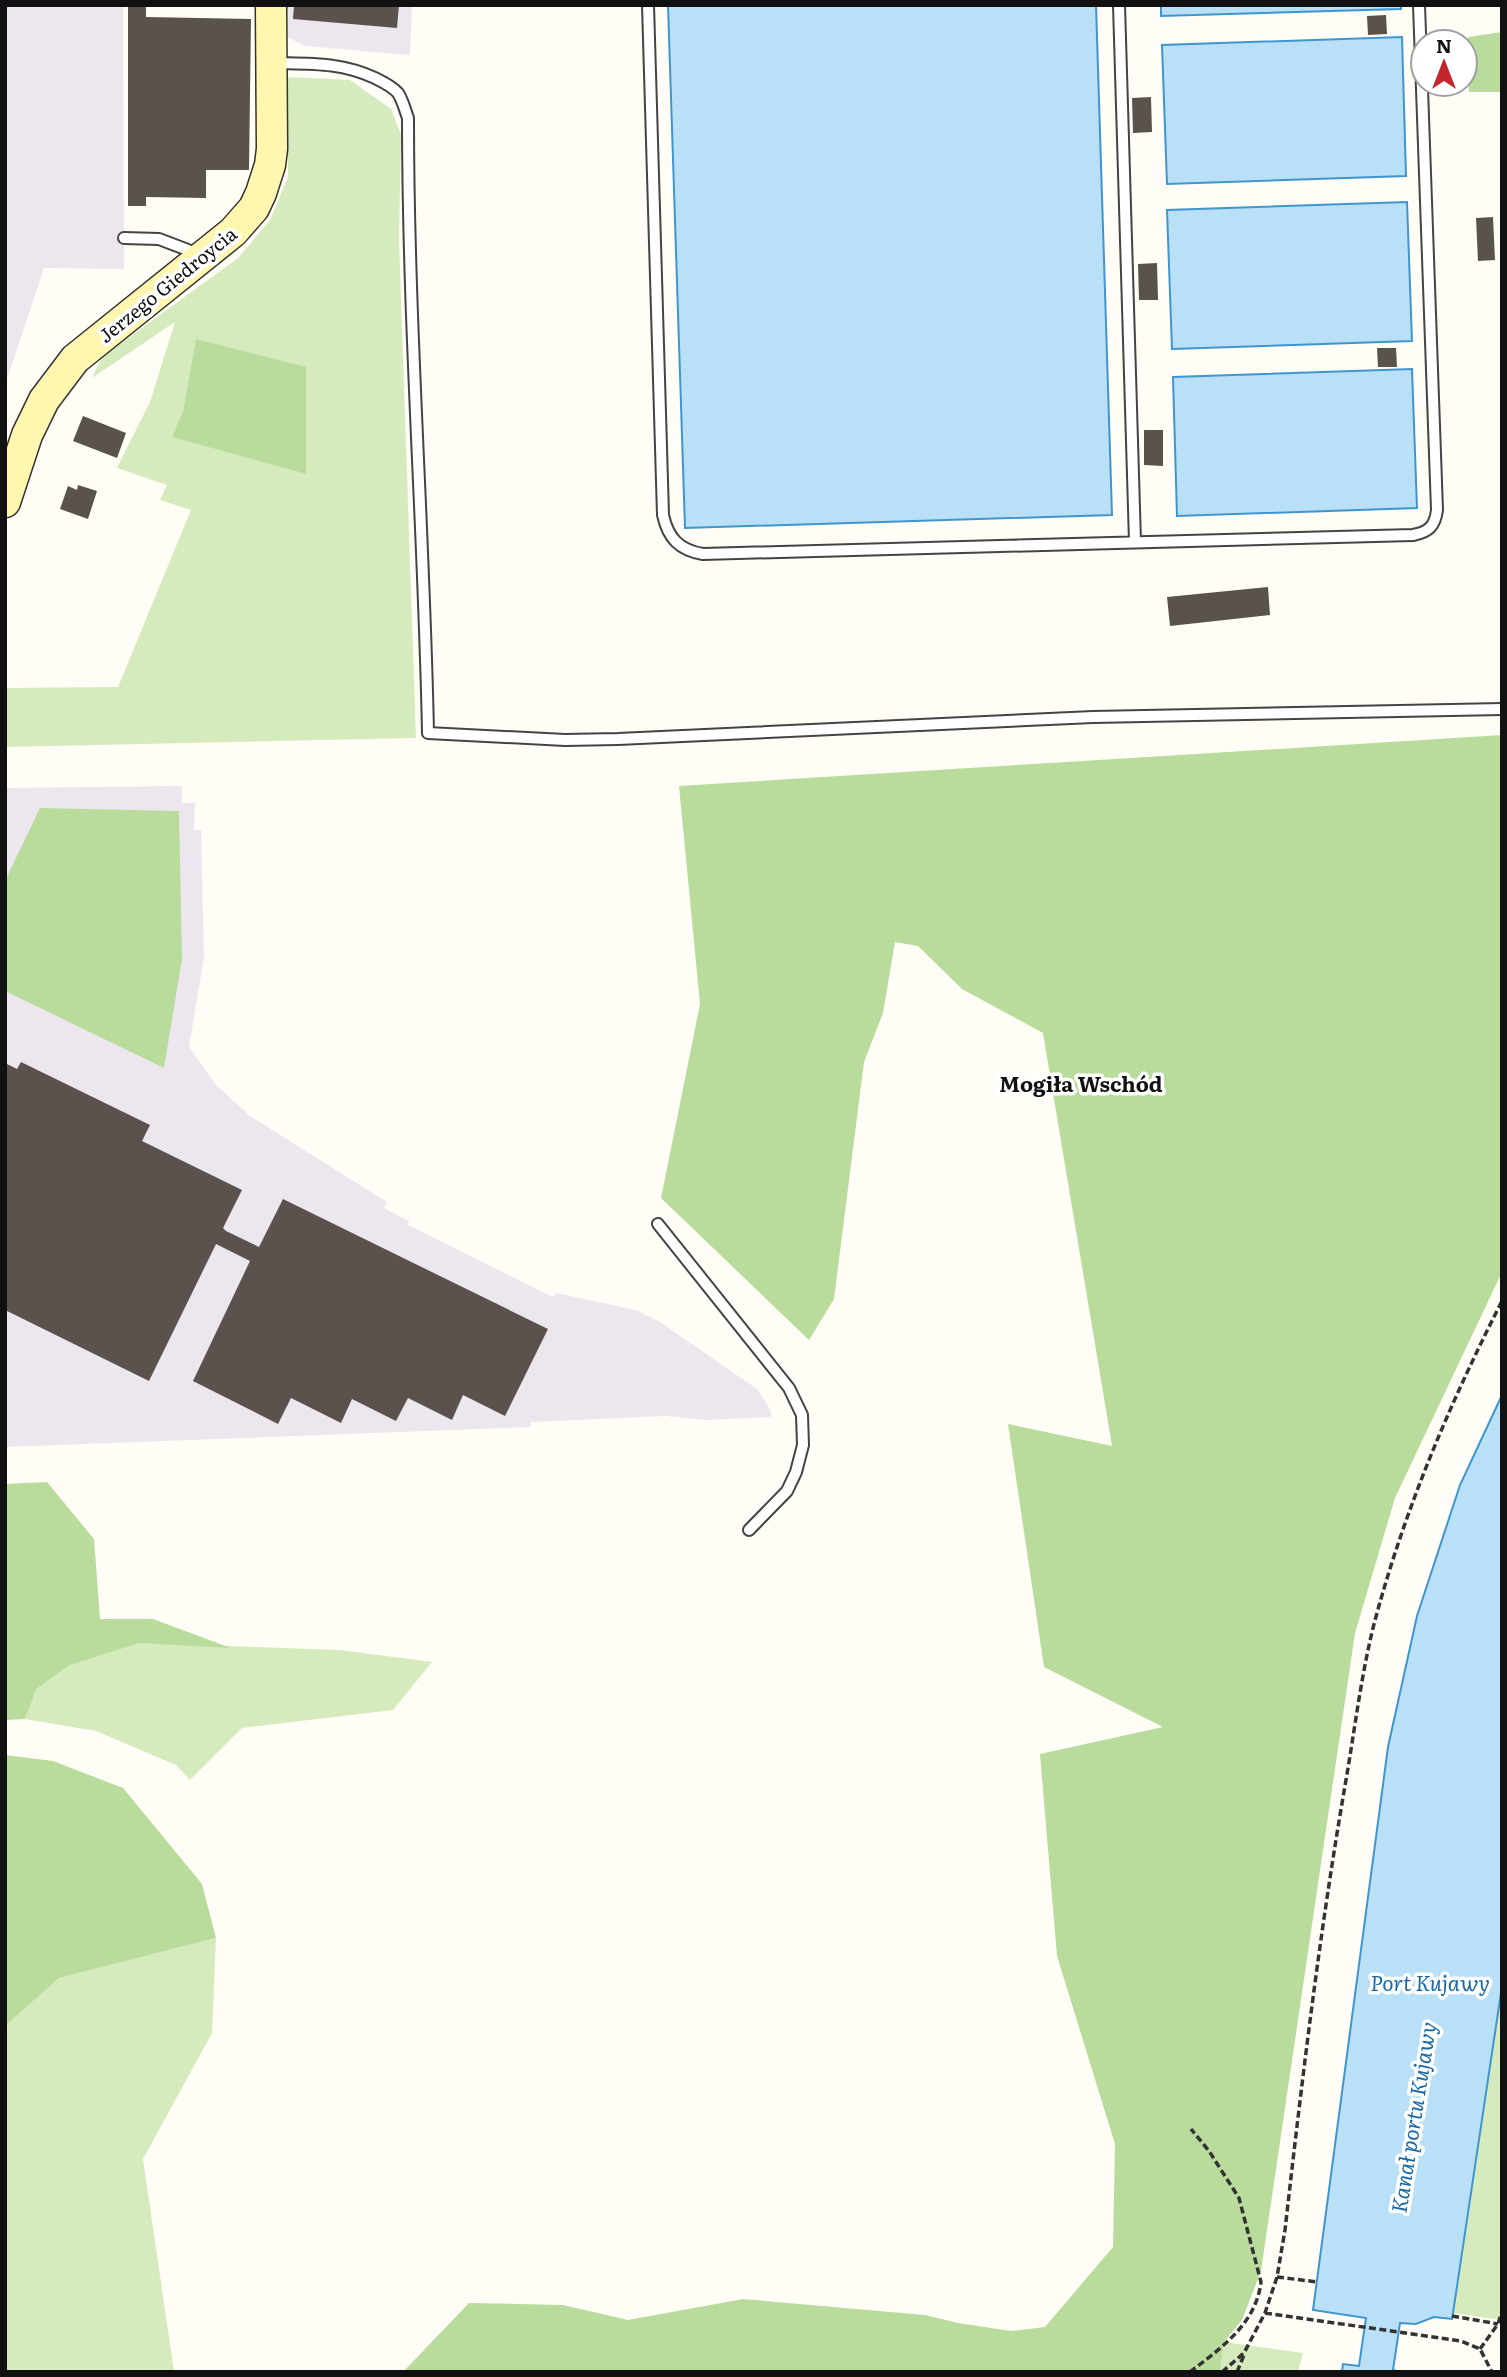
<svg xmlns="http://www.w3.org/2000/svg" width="1507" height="2377" font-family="Literata,serif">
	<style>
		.industrial { fill: #eee6ef }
		.green { fill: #d5ebbd; fill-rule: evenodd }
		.forest { fill: #b9dc9c }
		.water { fill: #b9e0f7; stroke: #3f96cf; stroke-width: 2 }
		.building { fill: #5a524d }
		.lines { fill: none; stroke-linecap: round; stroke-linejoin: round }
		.lane-casing { stroke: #444; stroke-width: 14 }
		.secondary-casing { stroke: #333; stroke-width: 33 }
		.path { stroke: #333; stroke-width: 3.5; stroke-dasharray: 7 3.5; stroke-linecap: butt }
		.lane { stroke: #fff; stroke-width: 10 }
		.secondary { stroke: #fff6b0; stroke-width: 30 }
		.labels { text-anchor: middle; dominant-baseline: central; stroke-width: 7; stroke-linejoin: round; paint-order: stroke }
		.street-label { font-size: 19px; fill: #111; stroke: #fff }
		.neighbourhood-label { font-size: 21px; font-weight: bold; fill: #111; stroke: #fff }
		.water-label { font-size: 21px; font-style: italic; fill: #1768a6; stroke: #fff }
	</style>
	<rect width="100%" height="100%" fill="#fffdf5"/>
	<path class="industrial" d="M5 5H123L124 269 44 268 5 385Z
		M287 5H412L410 55 305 46 287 37Z
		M182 786V803H195L194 830H201L204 957 189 1047 216 1085 250 1116 387 1202 384 1208 409 1221 408 1225 553 1297 556 1293 636 1310 660 1322 757 1389 771 1411V1417L706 1420 666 1416 531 1422 530 1427 5 1447V788Z"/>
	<path class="green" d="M288 77 350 80 391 109 401 135 399 240 416 738 5 747V688L118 687 191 510 160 500 167 485 117 468 150 402 175 322 92 378 102 357 238 258 270 220 288 177ZM196 340 306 474 173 437 183 411Z
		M140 1643 340 1650 432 1662 393 1710 242 1728 190 1780 176 1765 96 1731 25 1719 35 1689 70 1665Z
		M216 1938 212 2033 143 2159 174 2372H5V2026L59 1978Z
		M1502 1986V2320L1453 2313Z
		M1224 2342 1303 2353 1298 2372H1220Z"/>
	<path class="forest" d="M1502 32V92H1469L1468 37Z
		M196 339 306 367V474L172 437 183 411Z
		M1502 735V1272L1395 1498 1355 1633 1261 2271 1242 2320 1224 2342 1220 2372H403L469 2303 563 2305 628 2320 743 2299 925 2315 958 2323 1011 2331 1045 2327 1113 2247 1115 2144 1057 1956 1040 1754 1163 1727 1044 1667 1008 1424 1112 1446 1043 1033 962 989 918 946 895 942 883 1013 864 1062 834 1299 809 1340 661 1198 700 1004 679 786Z
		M40 808 179 811 182 959 164 1068 5 991V881Z
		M47 1482 94 1539 100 1619H153L231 1648 140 1643 70 1665 36 1689 25 1719 5 1720V1484Z
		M5 1755 53 1761 123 1788 202 1884 216 1938 59 1978 5 2026Z"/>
	<path class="water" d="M668 5H1096L1112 515 685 528Z
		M1161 5H1401V9L1161 16Z
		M1402 37 1406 176 1167 184 1162 45Z
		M1407 202 1412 341 1172 349 1167 210Z
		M1412 369 1417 508 1177 516 1173 377Z
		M1502 1395V1986L1453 2313 1452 2319 1434 2317 1416 2324 1400 2323 1393 2370 1401 2372H1342L1343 2364 1359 2366 1366 2318 1313 2310 1388 1747 1417 1616 1460 1485Z"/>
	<path class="building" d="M128 5H146V17L251 19 249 170H206V198L146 197V206H128Z
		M294 5H399L397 28 293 19Z
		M1386 15 1387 34 1368 35 1367 16Z
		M1151 97 1152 132 1133 133 1132 98Z
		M1493 217 1495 260 1478 261 1476 218Z
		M1157 263 1158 300H1139L1138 264Z
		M1377 348H1396L1397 367H1378Z
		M83 416 126 433 117 458 73 441Z
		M1144 430H1163V466L1144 465Z
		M78 485 97 491 88 519 60 509 68 486 77 490Z
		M1268 587 1270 615 1170 626 1167 597Z
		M21 1062 150 1125 142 1141 242 1190 223 1228 226 1231 259 1247 283 1199 548 1329 505 1416 463 1395 452 1420 408 1398 396 1421 352 1399 341 1423 291 1398 278 1424 193 1381 250 1261 216 1244 149 1381 5 1310V1063L17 1069Z"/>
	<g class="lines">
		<g class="lane-casing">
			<path id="lane" d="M648 5 663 515C668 538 679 550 703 554L1413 535C1429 532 1435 526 1437 510L1419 5
				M1119 5 1135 542
				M273 63C311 64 340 62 375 78 383 82 392 86 398 93 403 101 405 110 408 118 408 323 424 528 428 733L565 740 618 739 1093 717 1502 709
				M124 238 159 239 201 255
				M658 1224 789 1388 802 1415 803 1445 796 1472 787 1491 749 1530"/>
		</g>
		<g class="secondary-casing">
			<path id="secondary" d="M5 502 27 435 44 400 75 359 233 232 254 208 261 193 270 165 272 149 271 5"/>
		</g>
		<path class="path" d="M1277 2277 1318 2282
			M1265 2313 1461 2341 1480 2349 1492 2372
			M1452 2316 1498 2324
			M1480 2349 1498 2324 1502 2311
			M1190 2372C1221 2348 1256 2324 1261 2282L1239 2198 1209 2151 1191 2129
			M1222 2372 1244 2353 1265 2313 1277 2277 1285 2230C1302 2080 1320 1929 1346 1780 1355 1728 1361 1676 1374 1624 1404 1511 1449 1405 1502 1301
			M1237 2372 1244 2355"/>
		<use href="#lane" class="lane"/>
		<use href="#secondary" class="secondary"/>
	</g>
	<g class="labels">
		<g class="street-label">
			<text transform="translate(167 284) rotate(-39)">Jerzego Giedroycia</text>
		</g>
		<g class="neighbourhood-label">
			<text x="1081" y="1082">Mogiła Wschód</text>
		</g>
		<g class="water-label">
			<text x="1430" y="1981">Port Kujawy</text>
			<text transform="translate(1412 2117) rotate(-81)">Kanał portu Kujawy</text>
		</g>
	</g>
	<rect width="1507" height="2377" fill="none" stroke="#111111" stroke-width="14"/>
	<g transform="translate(1444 63)"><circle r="33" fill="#ffffff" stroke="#a0a0a0" stroke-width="2"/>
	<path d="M0-5L12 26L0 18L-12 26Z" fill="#c4262e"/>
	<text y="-10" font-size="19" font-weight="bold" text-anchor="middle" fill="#111111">N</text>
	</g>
</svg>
